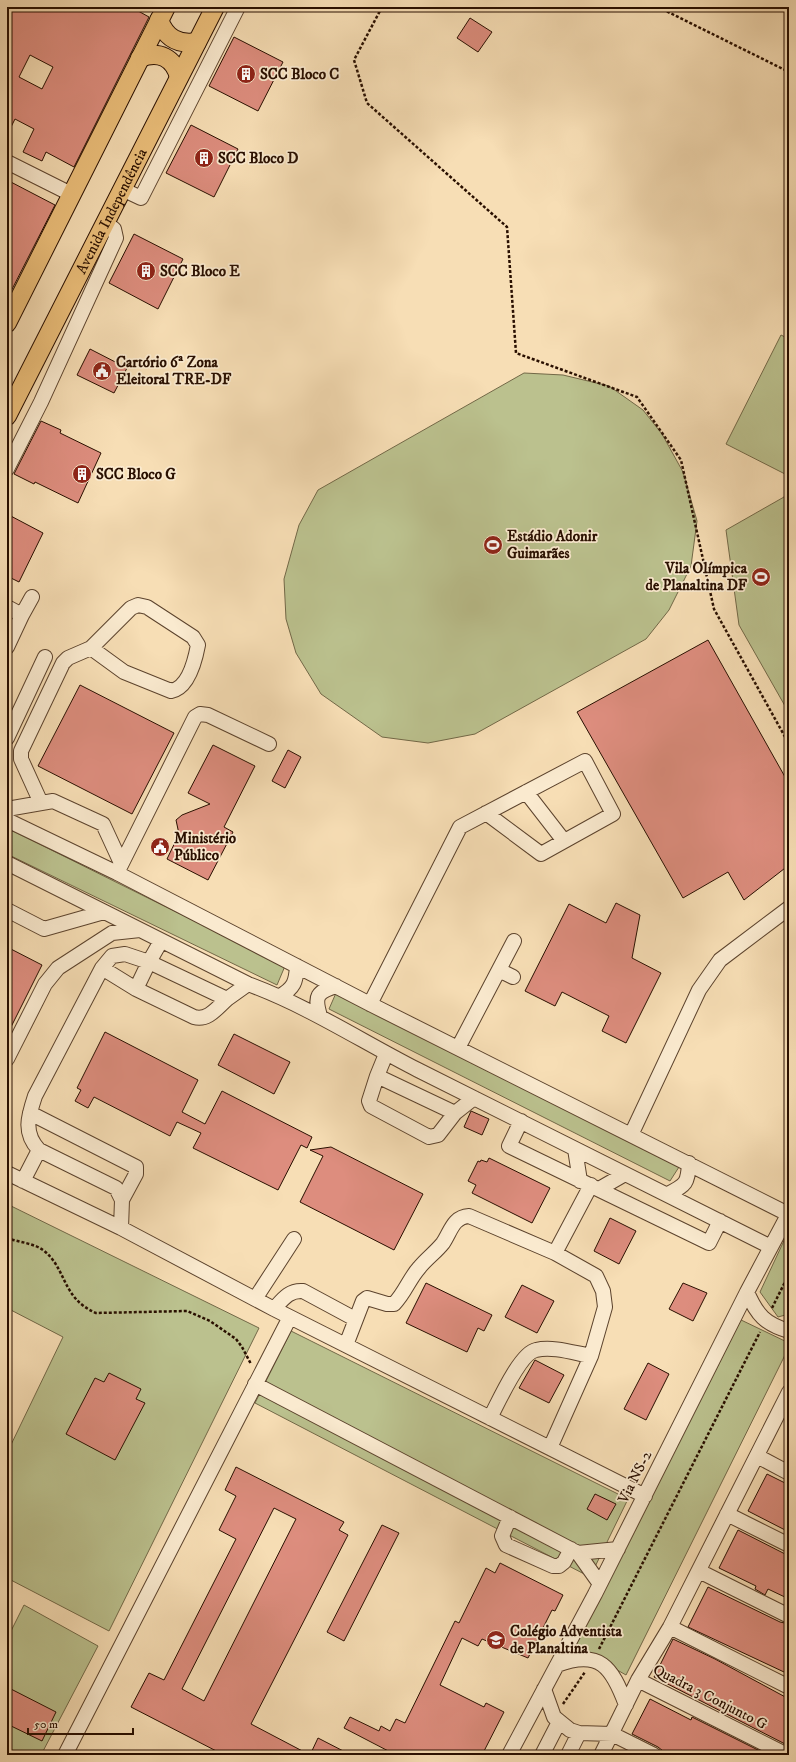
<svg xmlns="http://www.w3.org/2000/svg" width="796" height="1762" font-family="'IM FELL DW Pica',serif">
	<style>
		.green { fill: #bbc18e; stroke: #726847 }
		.building { fill: #dd8d7e; stroke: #290f00; fill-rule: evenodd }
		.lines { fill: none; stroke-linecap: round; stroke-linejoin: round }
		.minor-casing { stroke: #5c432d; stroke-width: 16 }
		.major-casing { stroke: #290f00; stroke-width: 20 }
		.path { stroke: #290f00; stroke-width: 2.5; stroke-dasharray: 3 2; stroke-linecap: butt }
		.minor { stroke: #faeacf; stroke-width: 14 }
		.major { stroke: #ecbf7a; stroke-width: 18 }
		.labels { text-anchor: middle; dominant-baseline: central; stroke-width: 3.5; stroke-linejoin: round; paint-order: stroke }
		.poi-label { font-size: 15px; font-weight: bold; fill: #290f00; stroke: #faeacf; text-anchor: start }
		.street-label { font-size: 15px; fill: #290f00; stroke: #faeacf }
	</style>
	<rect width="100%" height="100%" fill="#f7deb5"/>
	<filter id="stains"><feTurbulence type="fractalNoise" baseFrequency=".005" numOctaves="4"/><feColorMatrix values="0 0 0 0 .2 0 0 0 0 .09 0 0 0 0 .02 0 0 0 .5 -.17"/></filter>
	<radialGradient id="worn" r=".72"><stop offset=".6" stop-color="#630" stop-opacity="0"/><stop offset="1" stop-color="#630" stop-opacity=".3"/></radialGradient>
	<path class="green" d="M781 335 789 339V466L785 474 726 444Z
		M524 373 563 375 609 386 643 410 662 434 683 472 697 521 691 566 669 610 646 639 475 734 428 743 382 737 321 694 296 653 286 619 284 579 299 525 318 490Z
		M789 488V713L739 625 726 530 784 497Z
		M7 828 285 966 277 985 7 854Z
		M336 993 679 1167 670 1181 329 1009Z
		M7 1204 259 1328 109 1631 7 1578V1453L63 1337 7 1308Z
		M789 1230V1314L778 1317 760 1292Z
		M739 1319 789 1343V1347L626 1675 573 1645Z
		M291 1331 628 1499 590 1577 255 1403Z
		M24 1605 98 1646 41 1755H11L7 1753V1639Z"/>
	<path class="building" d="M7 7H131L149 17 74 167 46 152 42 161 23 152 34 129 15 119 7 135ZM30 55 53 67 42 89 19 77Z
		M470 18 492 32 478 52 457 38Z
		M234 37 283 62 258 111 209 86Z
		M191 125 238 149 214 197 166 173Z
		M7 180 55 205 7 299Z
		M134 234 183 259 158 309 109 283Z
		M90 349 127 368 114 393 77 375Z
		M41 421 61 430 60 433 101 453 78 503 35 482 34 484 14 474Z
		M7 514 43 533 19 582 7 576Z
		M708 640 789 784V865L744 900 728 872 683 898 577 712Z
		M80 685 174 733 132 814 38 766Z
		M213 745 255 766 224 827 233 832 208 880 167 859 179 834 176 820 182 815 210 804 188 793Z
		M288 750 301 757 285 788 272 781Z
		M616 903 640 915 632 958 661 973 626 1043 602 1031 609 1016 562 992 555 1006 525 991 569 904 606 923Z
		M7 947 42 965 7 1035Z
		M105 1032 198 1080 182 1112 205 1124 222 1091 312 1137 307 1148 301 1145 278 1190 193 1148 201 1133 177 1122 170 1136 94 1097 88 1108 75 1101 81 1090 77 1088Z
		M234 1034 290 1062 274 1094 218 1065Z
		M471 1111 489 1119 482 1135 464 1127Z
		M331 1147 423 1194 394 1250 300 1202 323 1156 310 1150Z
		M489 1158 550 1188 532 1223 472 1193 476 1185 468 1181 478 1161 480 1162 481 1160 487 1162Z
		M610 1218 636 1231 619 1264 594 1251Z
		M426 1283 492 1315 484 1331 478 1328 467 1352 406 1323Z
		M683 1283 707 1293 693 1321 669 1309Z
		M522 1285 554 1301 537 1333 505 1317Z
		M535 1360 564 1375 549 1403 519 1388Z
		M648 1363 669 1374 646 1420 624 1409Z
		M109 1373 141 1389 136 1399 145 1403 115 1460 66 1434 95 1378 104 1382Z
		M236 1467 344 1522 339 1530 348 1535 251 1724 310 1755 318 1738 351 1755H224L131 1707 149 1673 164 1680 236 1539 219 1530 236 1496 225 1490ZM274 1508 296 1519 204 1701 182 1689Z
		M767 1474 789 1485V1532L748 1511Z
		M595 1494 616 1504 607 1520 587 1509Z
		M382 1525 399 1533 344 1641 327 1632Z
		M738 1530 789 1556V1599L768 1589 765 1595 755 1589 756 1586 719 1568Z
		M500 1563 563 1595 555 1611 552 1610 528 1658 482 1639 478 1646 462 1638 440 1685 484 1707 486 1703 504 1712 482 1755H396L344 1728 350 1717 379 1731 381 1726 390 1731 396 1719 405 1723 455 1621 459 1623 486 1568 495 1573Z
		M708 1587 780 1622 789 1624V1671L786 1669 784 1672 688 1627Z
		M673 1639 715 1659 789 1699V1746L654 1677Z
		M7 1687 56 1712 42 1741 7 1724Z
		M650 1699 691 1720 692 1717 768 1755H668L658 1747 632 1734Z"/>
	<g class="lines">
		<g class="minor-casing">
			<path id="minor" d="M7 162 71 194
				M122 189 141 198 238 7
				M7 469 41 402 116 238 114 229 105 222
				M7 607 22 615 32 597
				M7 647 22 615
				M7 738 45 657
				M526 792 564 841
				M41 803 21 759V751L63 663 68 658 91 648 131 608 138 605 147 607 193 637 198 645C195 661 188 688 171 691L124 672 91 648
				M7 809 53 801 103 824 121 863
				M7 820 117 873 370 1004 788 1214
				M7 863 248 984C308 1006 361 1041 418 1070 536 1129 654 1188 771 1247
				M117 873 195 717 200 714 208 715 269 744
				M7 910 44 929 104 912
				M161 941 149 962 227 999 248 984
				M102 968 136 989 194 1017C208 1021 217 1008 227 999
				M499 970 513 977
				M280 996C294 988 296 982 297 966
				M370 1004 460 827 585 761 613 814 541 854 486 813
				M320 1016C314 996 317 992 336 986
				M458 1048 514 941
				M386 1054 377 1076 455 1113 474 1098
				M7 1059 45 984 58 968 112 933 140 930
				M377 1076 369 1101 371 1106 429 1137 438 1135 455 1113
				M30 1113 136 1167V1174L122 1200
				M521 1121 509 1146 709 1243 720 1221
				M631 1135 699 990 720 960 789 908
				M575 1149 580 1181
				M39 1150C23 1133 28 1117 35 1096L102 968 112 956 125 954 149 962 136 989
				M7 1173 121 1228 274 1309 645 1496
				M23 1181 39 1150 116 1188 122 1200 121 1228
				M599 1189 625 1174
				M668 1194C686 1185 688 1183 689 1163
				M555 1253 591 1185
				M747 1292C757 1315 765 1324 789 1331
				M255 1299 294 1239
				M274 1309C283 1299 289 1290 303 1291L355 1319
				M346 1345 363 1301 367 1298 387 1304H394C405 1293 409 1279 419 1268 426 1259 436 1252 443 1243 451 1231 453 1217 469 1216L555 1253 596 1276 603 1291 605 1307 591 1356 550 1448
				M255 1384 578 1553 600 1584
				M490 1418C498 1403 520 1353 536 1350 553 1346 574 1353 591 1356
				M757 1456 789 1473
				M727 1514 789 1545
				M510 1517 502 1536 506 1545 553 1566H559L564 1562 571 1549
				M578 1553 618 1549
				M699 1571 789 1616
				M670 1627 789 1687
				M557 1665C600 1649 612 1667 626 1705
				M638 1680 787 1755
				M544 1689 554 1717 570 1730 579 1733 612 1734 654 1755
				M65 1755 290 1317
				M509 1755 595 1594 747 1292 789 1213
				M542 1755 559 1722
				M568 1755 579 1733
				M601 1755 638 1680 670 1627 789 1392"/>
		</g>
		<g class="major-casing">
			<g id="major">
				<path d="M159 20C166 38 178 45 197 42"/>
				<path d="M140 58C159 50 174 58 179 77"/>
				<path d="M7 323 166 7"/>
				<path id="s1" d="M7 416 215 7"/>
			</g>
		</g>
		<path class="path" d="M382 7 354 60 367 103 507 227 516 353 637 397 681 460 714 609 789 744
			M658 7 789 72
			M786 895 789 885
			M7 1238C18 1242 33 1243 43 1250 67 1268 61 1298 96 1313L187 1311 210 1321 236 1339 242 1347 251 1364
			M772 1308 789 1274
			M599 1649 760 1332
			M563 1704 585 1672"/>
		<use href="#minor" class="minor"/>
		<use href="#major" class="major"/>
	</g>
	<defs>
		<g id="building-disc" transform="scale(1)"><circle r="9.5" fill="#8f2418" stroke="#faeacf"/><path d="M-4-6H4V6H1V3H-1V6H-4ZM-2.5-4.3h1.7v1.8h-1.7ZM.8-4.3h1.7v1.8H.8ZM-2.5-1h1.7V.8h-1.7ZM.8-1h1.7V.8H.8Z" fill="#fff"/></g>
		<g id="civic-disc" transform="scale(1)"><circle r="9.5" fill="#8f2418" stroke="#faeacf"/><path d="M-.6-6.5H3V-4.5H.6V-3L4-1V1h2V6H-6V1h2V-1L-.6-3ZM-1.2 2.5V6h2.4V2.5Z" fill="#fff"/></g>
		<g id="stadium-disc" transform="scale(1)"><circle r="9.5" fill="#8f2418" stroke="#faeacf"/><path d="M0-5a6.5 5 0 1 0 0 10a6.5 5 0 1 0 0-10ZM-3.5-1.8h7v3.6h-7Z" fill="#fff"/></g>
		<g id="university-disc" transform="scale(1)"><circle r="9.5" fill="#8f2418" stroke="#faeacf"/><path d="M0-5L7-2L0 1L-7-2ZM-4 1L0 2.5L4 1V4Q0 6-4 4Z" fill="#fff"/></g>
	</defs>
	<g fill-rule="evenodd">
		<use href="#building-disc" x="246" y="74"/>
		<use href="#building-disc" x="204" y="158"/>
		<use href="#building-disc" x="146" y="271"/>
		<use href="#civic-disc" x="102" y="371"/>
		<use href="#building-disc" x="82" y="474"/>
		<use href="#stadium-disc" x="493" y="545"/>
		<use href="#stadium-disc" x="761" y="577"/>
		<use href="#civic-disc" x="160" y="847"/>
		<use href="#university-disc" x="496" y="1640"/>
	</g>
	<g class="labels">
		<g class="poi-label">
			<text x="260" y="74">SCC Bloco C</text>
			<text x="218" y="158">SCC Bloco D</text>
			<text x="160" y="271">SCC Bloco E</text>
			<text x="116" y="362">Cartório 6ª Zona<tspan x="116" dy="17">Eleitoral TRE-DF</tspan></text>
			<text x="96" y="474">SCC Bloco G</text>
			<text x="507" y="536">Estádio Adonir<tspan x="507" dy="17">Guimarães</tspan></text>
			<text x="747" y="568" text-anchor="end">Vila Olímpica<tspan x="747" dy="17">de Planaltina DF</tspan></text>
			<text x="174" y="838">Ministério<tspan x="174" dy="17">Público</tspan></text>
			<text x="510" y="1631">Colégio Adventista<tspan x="510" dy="17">de Planaltina</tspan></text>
		</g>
		<g class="street-label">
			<text stroke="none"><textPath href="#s1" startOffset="230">Avenida Independência</textPath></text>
			<text transform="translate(635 1477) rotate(-63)">Via NS-2</text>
			<text transform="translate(710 1697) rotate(27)">Quadra 3 Conjunto G</text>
		</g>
	</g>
	<rect width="796" height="1762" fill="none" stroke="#f7deb5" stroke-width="24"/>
	<rect x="8" y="8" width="780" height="1746" fill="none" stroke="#290f00" stroke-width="2"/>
	<rect x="12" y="12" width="772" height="1738" fill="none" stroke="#290f00"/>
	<path d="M28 1728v6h105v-6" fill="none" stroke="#290f00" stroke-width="2"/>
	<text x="34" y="1728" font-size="12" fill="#290f00" stroke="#faeacf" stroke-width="3" paint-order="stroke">50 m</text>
	<rect width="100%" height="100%" filter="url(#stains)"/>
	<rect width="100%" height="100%" fill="url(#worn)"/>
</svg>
